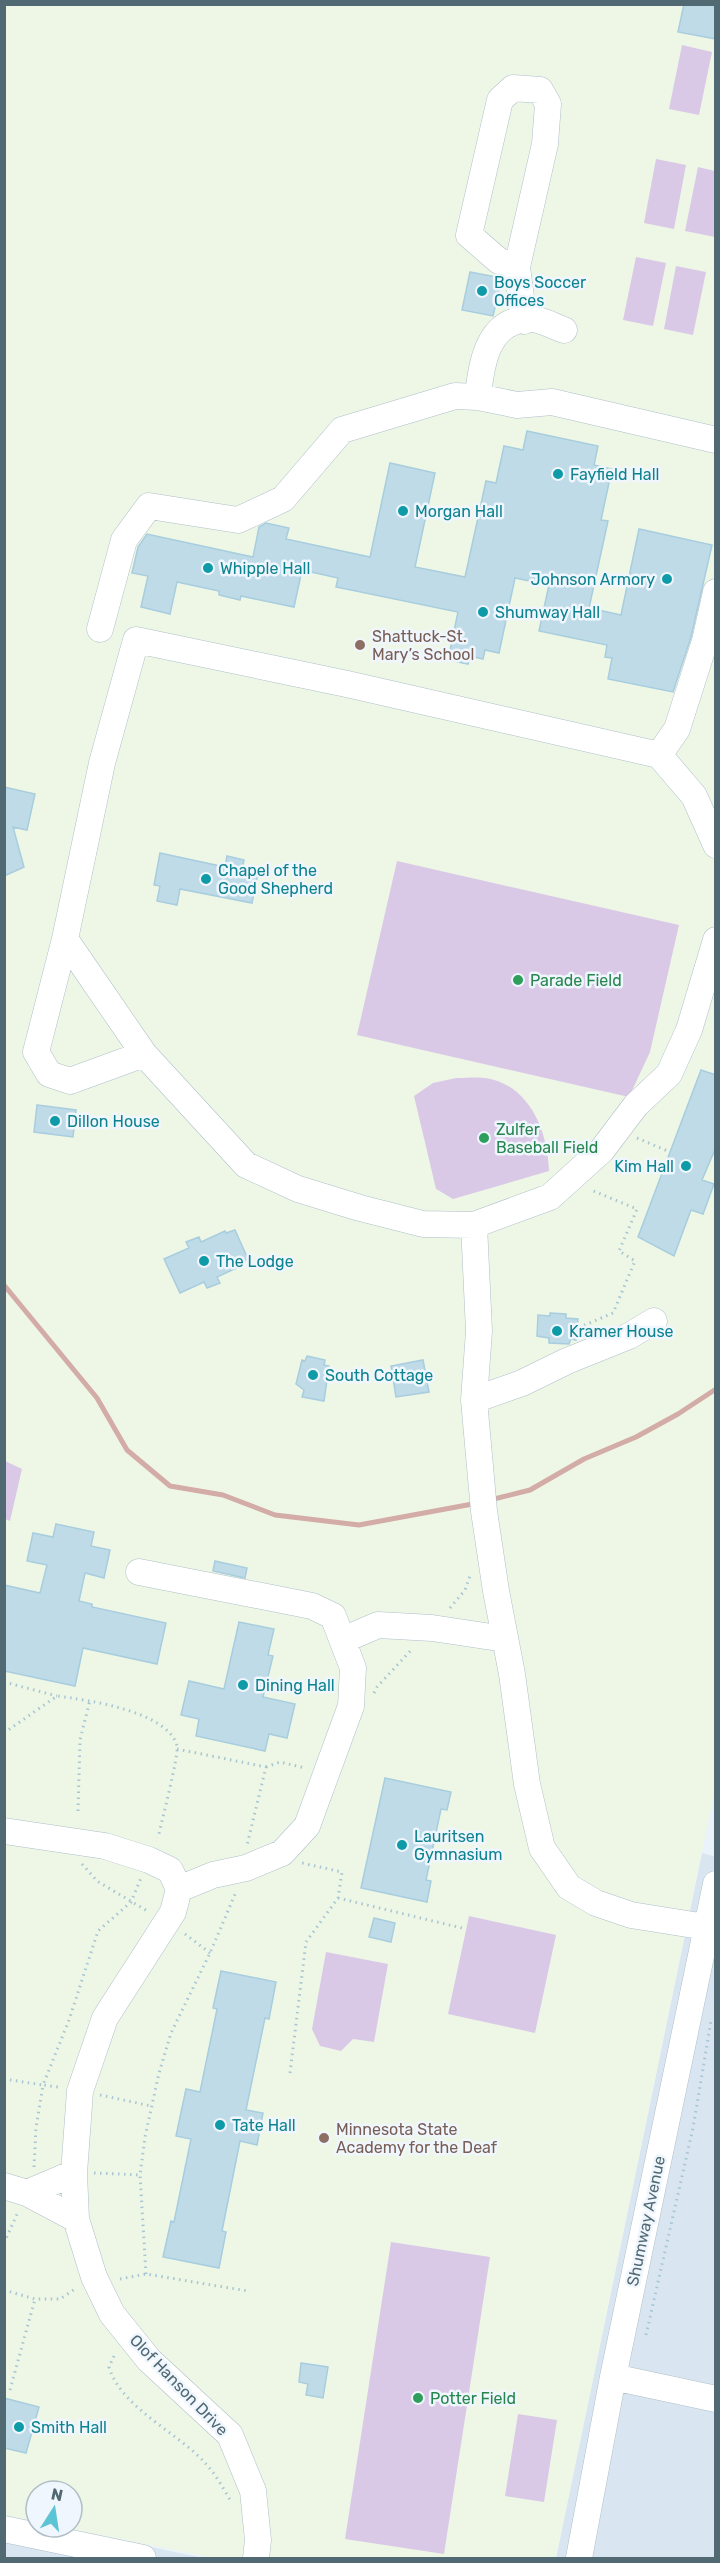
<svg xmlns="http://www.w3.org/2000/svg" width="720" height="2563" font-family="Rubik,sans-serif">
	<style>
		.residential { fill: #d9e6f1 }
		.education { fill: #eef7e6 }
		.green { fill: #d9c9e7 }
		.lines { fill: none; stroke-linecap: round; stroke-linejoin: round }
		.stream { stroke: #d3aba7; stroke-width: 5 }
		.building { fill: #bfdbe8; stroke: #a7cdde; stroke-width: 1.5 }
		.minor-casing { stroke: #aebfc9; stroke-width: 27 }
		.path { stroke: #a7c5d2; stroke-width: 3; stroke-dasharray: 1.5 4.5; stroke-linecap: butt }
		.minor { stroke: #fff; stroke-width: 26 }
		.culture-dot { fill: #0f9aa8; stroke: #f0f6fd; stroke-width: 2 }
		.education-dot { fill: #8d6e63; stroke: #f0f6fd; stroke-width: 2 }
		.leisure-dot { fill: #2e9e5b; stroke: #f0f6fd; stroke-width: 2 }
		.labels { text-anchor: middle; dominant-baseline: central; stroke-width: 5; stroke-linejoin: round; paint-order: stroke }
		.culture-label { font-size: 16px; fill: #0d838f; stroke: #f0f6fd; text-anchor: start }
		.education-label { font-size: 16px; fill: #785e54; stroke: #f0f6fd; text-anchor: start }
		.leisure-label { font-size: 16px; fill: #27864d; stroke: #f0f6fd; text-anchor: start }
		.street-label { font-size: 16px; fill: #506973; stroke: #f0f6fd }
	</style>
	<rect width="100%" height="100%" fill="#eaf2fa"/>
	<path class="residential" d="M702 1853 716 1857 715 2558H556Z
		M4 2516 36 2523 203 2558H5Z"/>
	<path class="education" d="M5 5H715V1789L556 2558H213L61 2527H72V2491H36V2522L5 2515Z"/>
	<path class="green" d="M682 45 712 52 699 115 669 109Z
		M656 159 686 165 674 229 644 223Z
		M698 167 715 171V237L685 231Z
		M636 257 666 263 653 326 623 320Z
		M676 266 706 272 693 335 664 329Z
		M397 861 679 925 650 1052 629 1097 357 1035Z
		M456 1078C465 1078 475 1077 485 1078 529 1084 548 1131 549 1171L453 1199 436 1189 414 1096 433 1083Z
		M5 1461 22 1469 10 1521 5 1519Z
		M469 1916 556 1935 535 2033 448 2014Z
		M326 1952 388 1964 374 2042 353 2039 341 2051 320 2046 312 2029Z
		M391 2242 490 2257 444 2554 345 2539Z
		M518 2414 557 2420 544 2502 505 2496Z"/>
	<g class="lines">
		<path class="stream" d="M4 1285 97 1398 127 1450 170 1486 223 1495 275 1515 359 1525 478 1503
			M490 1500 530 1490 584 1459 636 1437 678 1414 716 1389"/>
	</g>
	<path class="building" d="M684 4H716V39L678 32Z
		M470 272 502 278 493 316 462 310Z
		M527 431 598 446 594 465 612 469 601 520 608 521 589 608 621 615 639 529 712 545 691 637 673 692 608 679 612 658 605 657 607 645 539 631 549 585 515 578 499 653 485 650 483 659 470 656 468 664 448 660 458 612 336 587 338 578 302 570 294 607 241 596 240 600 219 595V591L177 582 170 614 141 607 148 576 132 573 138 547 147 534 253 557 259 527 266 523 289 528 286 539 370 557 390 463 435 473 415 567 465 577 486 481 496 483 504 446 523 450Z
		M4 787 35 794 27 830 13 827 24 867 4 876Z
		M160 853 225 867 227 856 244 860 242 870 258 873 252 903 180 889 177 905 157 901 160 886 154 885Z
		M701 1070 716 1075V1147L702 1180 714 1184 703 1214 691 1210 674 1256 638 1237Z
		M37 1105 76 1110 73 1137 34 1132Z
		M235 1230 248 1259 240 1263 241 1266 217 1277 220 1283 207 1288 204 1282 180 1293 164 1259 189 1248 186 1242 199 1237 201 1242 225 1231 226 1233Z
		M550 1313 566 1314V1318L578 1319 576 1340 571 1339 569 1344 549 1343V1338L537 1336 538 1315 550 1316Z
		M307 1356 325 1360 324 1365 329 1366 324 1401 302 1397 304 1390 296 1384 302 1360 305 1361Z
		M423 1360 429 1392 396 1397 391 1366Z
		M56 1524 94 1532 91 1546 110 1550 104 1578 85 1573 79 1601 92 1604V1607L166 1623 157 1664 83 1648 75 1686 4 1671V1585L40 1593 47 1565 27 1561 33 1533 53 1537Z
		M215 1561 247 1568 245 1578 213 1571Z
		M239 1622 274 1629 268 1655 273 1656 263 1697 295 1704 287 1738 269 1734 265 1751 196 1736 199 1719 181 1715 189 1681 224 1689Z
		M385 1778 451 1792 447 1810 441 1809 426 1880 431 1881 427 1902 361 1888Z
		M374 1918 395 1923 391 1942 369 1937Z
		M221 1971 276 1982 269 2019 265 2018 246 2110 263 2113 257 2145 240 2141 222 2231 226 2232 219 2268 163 2257 171 2221 174 2222 191 2139 176 2136 186 2089 200 2092 217 2009 213 2008Z
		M301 2363 328 2367 323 2398 306 2395 308 2384 299 2382Z
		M4 2398 39 2407 26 2453 4 2448Z"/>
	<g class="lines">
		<g class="minor-casing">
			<path id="minor" d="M517 267 499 261 469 235 500 100 513 88 540 90 548 104 545 144 517 267 524 321
				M478 397C481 363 488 317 533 319 543 320 555 327 564 330
				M100 629 124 540 149 506 238 520 283 499 342 430 455 396 478 397 517 405 552 402 716 440
				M659 755 677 729 705 641 716 592
				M716 845 694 796 659 755 347 684 136 640 102 763 65 939 144 1054 246 1165 298 1189 360 1208 423 1224 474 1225 550 1197 602 1150 636 1105 669 1074 689 1030 716 940
				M65 939 36 1052 49 1074 70 1081 144 1054
				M474 1225 479 1331 474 1400 484 1511 496 1591 512 1674 527 1784 542 1848 569 1887 596 1903 631 1915 706 1927
				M474 1400 522 1383 567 1361 629 1336 654 1321
				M139 1572 312 1606 333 1616 353 1668 351 1706 307 1826 282 1853 246 1868 213 1875 179 1889
				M343 1640 378 1625 432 1628 505 1639
				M4 1831 105 1846 149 1860 170 1870 179 1889 173 1912 105 2018 80 2091 74 2173 76 2219 94 2277 112 2314 149 2360 230 2435 253 2491 258 2540 256 2558
				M4 2186 27 2193 76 2219
				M27 2193 74 2173
				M613 2377 716 2399
				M4 2529 143 2558
				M579 2558 613 2377 716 1884"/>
		</g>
		<path class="path" d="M637 1138 670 1152
			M578 1326 585 1325 613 1313 635 1261 619 1251 637 1209 591 1190
			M450 1608 465 1590 471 1573
			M4 1682 57 1696
			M374 1693 377 1687 413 1648
			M4 1733 57 1696C87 1700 168 1711 177 1746 179 1755 161 1824 158 1838
			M177 1749 266 1767 247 1845
			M266 1767 280 1762 305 1768
			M78 1811 80 1740 90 1700
			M82 1864 97 1881 149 1912
			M338 1898 466 1929
			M185 1934 210 1953
			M290 2073 306 1942 338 1898 342 1872 302 1863
			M4 2079 43 2085 69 2020 98 1931 131 1902 141 1878
			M100 2095 151 2106
			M34 2167 36 2128 43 2085 58 2087
			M94 2173 140 2175
			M4 2243 18 2212
			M146 2274 140 2175 145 2137 159 2073 171 2033 210 1953 236 1892
			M120 2279 146 2274 248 2291
			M4 2290 35 2299H60L75 2289
			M646 2335 693 2128 711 2021
			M114 2356 109 2367C121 2408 179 2433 206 2464 217 2476 224 2490 232 2503
			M10 2390 35 2299"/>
		<use href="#minor" class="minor"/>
	</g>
	<g class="culture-dot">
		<circle cx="482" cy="291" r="6"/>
		<circle cx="558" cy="474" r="6"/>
		<circle cx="403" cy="511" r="6"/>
		<circle cx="208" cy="568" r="6"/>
		<circle cx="667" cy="579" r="6"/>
		<circle cx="483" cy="612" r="6"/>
		<circle cx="206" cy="879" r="6"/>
		<circle cx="55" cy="1121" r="6"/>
		<circle cx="686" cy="1166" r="6"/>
		<circle cx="204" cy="1261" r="6"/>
		<circle cx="557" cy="1331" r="6"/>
		<circle cx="313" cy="1375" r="6"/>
		<circle cx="243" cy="1685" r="6"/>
		<circle cx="402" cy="1845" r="6"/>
		<circle cx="220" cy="2125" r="6"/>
		<circle cx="19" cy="2427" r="6"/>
	</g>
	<g class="education-dot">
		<circle cx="360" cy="645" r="6"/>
		<circle cx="324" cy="2138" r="6"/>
	</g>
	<g class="leisure-dot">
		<circle cx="518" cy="980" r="6"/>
		<circle cx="484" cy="1138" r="6"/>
		<circle cx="418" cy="2398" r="6"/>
	</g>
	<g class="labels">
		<g class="culture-label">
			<text x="494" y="282">Boys Soccer<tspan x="494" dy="18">Offices</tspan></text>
			<text x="570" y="474">Fayfield Hall</text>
			<text x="415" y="511">Morgan Hall</text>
			<text x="220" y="568">Whipple Hall</text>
			<text x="655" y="579" text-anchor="end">Johnson Armory</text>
			<text x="495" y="612">Shumway Hall</text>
			<text x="218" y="870">Chapel of the<tspan x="218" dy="18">Good Shepherd</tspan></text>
			<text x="67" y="1121">Dillon House</text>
			<text x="674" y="1166" text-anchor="end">Kim Hall</text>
			<text x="216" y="1261">The Lodge</text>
			<text x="569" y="1331">Kramer House</text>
			<text x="325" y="1375">South Cottage</text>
			<text x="255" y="1685">Dining Hall</text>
			<text x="414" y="1836">Lauritsen<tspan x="414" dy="18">Gymnasium</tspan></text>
			<text x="232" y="2125">Tate Hall</text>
			<text x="31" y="2427">Smith Hall</text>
		</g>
		<g class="education-label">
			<text x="372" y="636">Shattuck-St.<tspan x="372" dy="18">Mary’s School</tspan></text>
			<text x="336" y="2129">Minnesota State<tspan x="336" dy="18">Academy for the Deaf</tspan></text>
		</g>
		<g class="leisure-label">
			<text x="530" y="980">Parade Field</text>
			<text x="496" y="1129">Zulfer<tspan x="496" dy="18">Baseball Field</tspan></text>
			<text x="430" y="2398">Potter Field</text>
		</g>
		<g class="street-label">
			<text transform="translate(646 2221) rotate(-78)">Shumway Avenue</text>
			<text transform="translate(179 2385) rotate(46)">Olof Hanson Drive</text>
		</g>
	</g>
	<rect width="720" height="2563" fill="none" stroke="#506973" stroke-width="12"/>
	<g transform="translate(54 2509) rotate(12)"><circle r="28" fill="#f0f6fd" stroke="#b0bec6" stroke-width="1.5"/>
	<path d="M0-4.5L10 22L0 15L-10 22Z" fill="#5dc4d6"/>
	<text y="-9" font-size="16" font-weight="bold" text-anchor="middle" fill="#506973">N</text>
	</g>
</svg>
